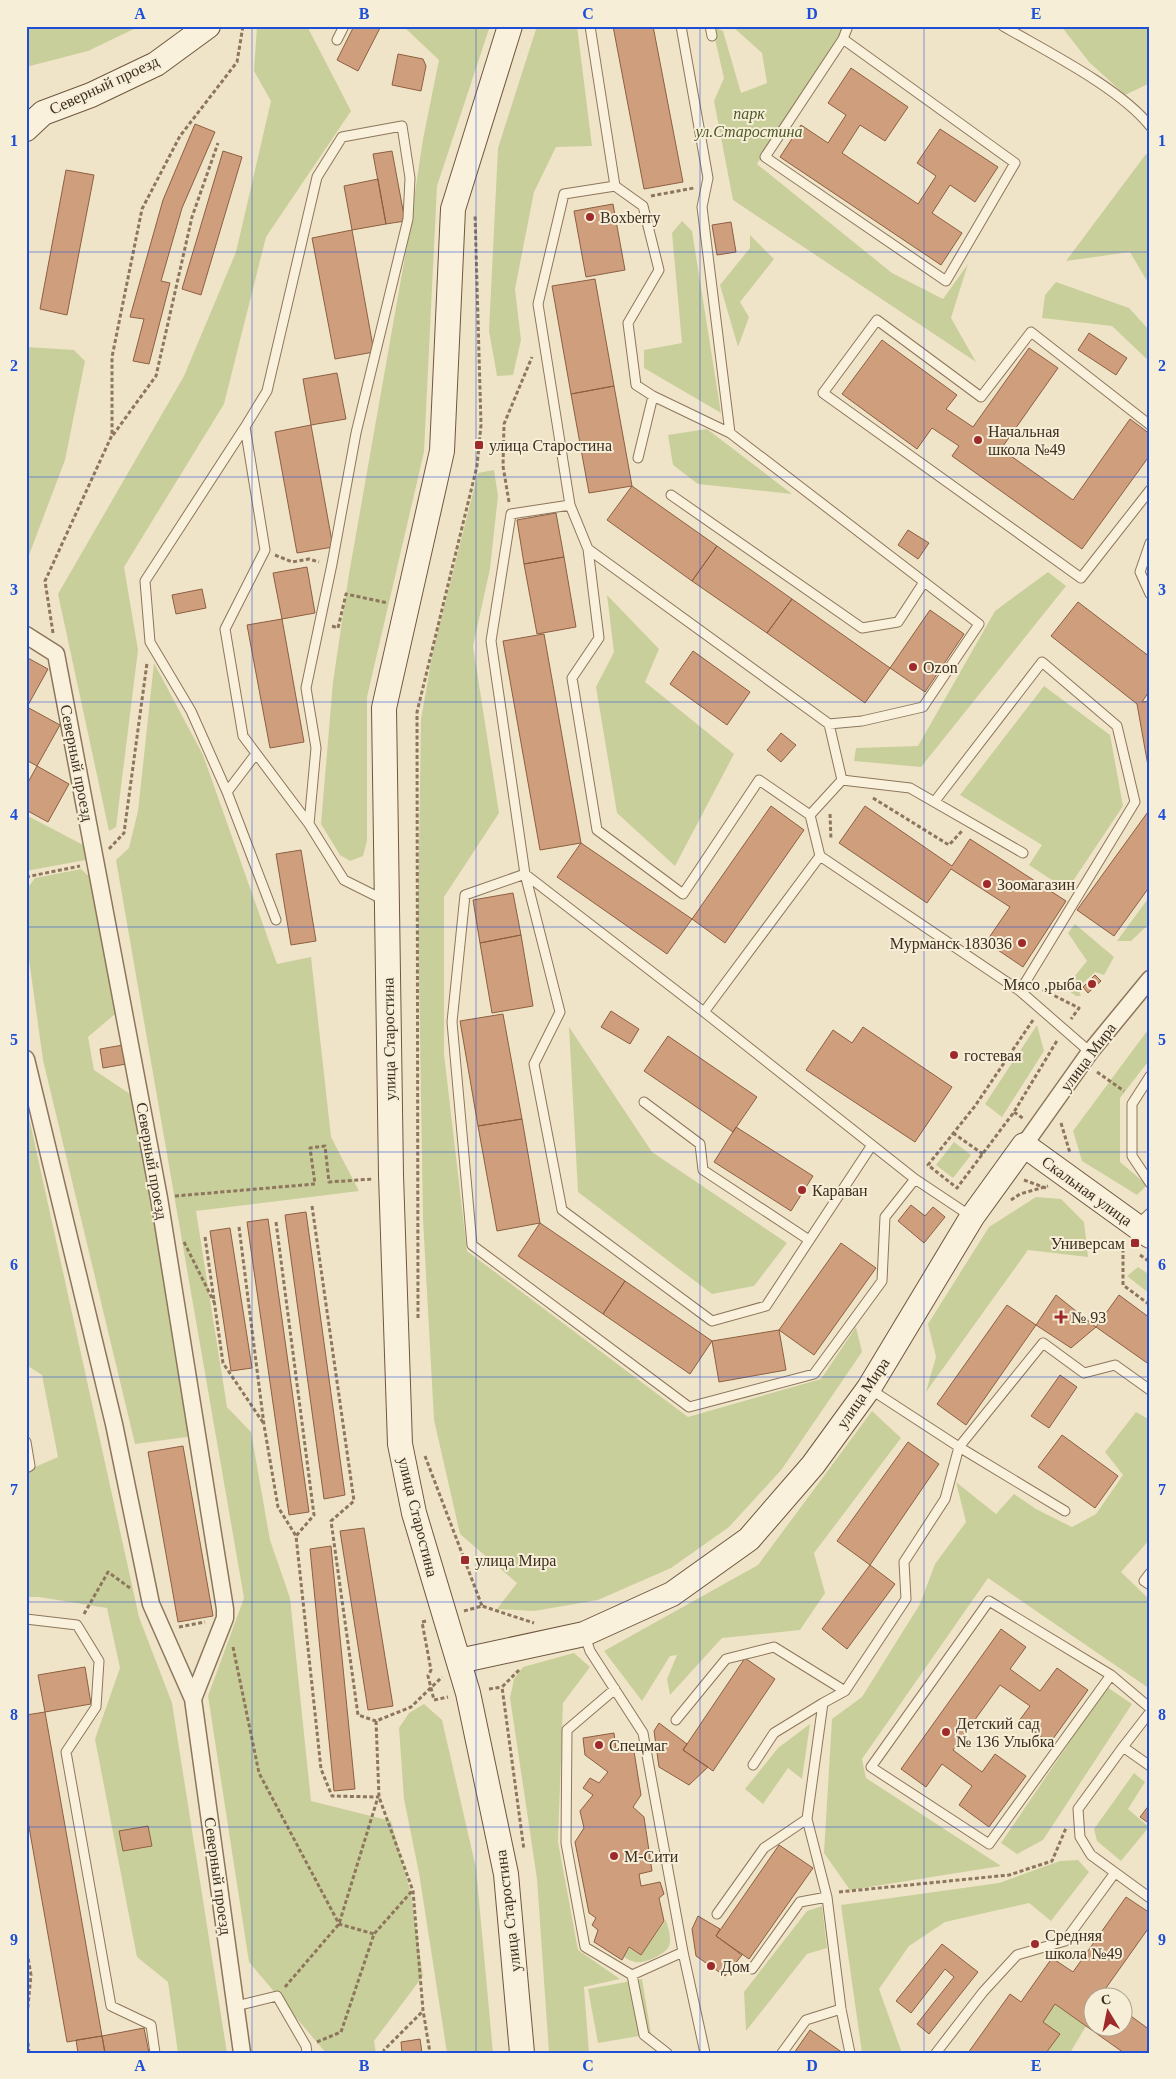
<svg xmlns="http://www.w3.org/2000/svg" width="1176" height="2079" font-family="'Times New Roman',serif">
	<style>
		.green { fill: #c9cf9b }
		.building { fill: #cf9f7d; stroke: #8d5f41 }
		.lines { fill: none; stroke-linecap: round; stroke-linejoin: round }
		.lane-casing { stroke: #8d765c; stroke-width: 11 }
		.street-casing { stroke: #8d765c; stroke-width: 19 }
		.secondary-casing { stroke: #6f573f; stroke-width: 26 }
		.path { stroke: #8d765c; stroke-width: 3; stroke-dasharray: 4 2.5; stroke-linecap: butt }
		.lane { stroke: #faf1dc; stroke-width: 9 }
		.street { stroke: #faf1dc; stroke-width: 16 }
		.secondary { stroke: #faf1dc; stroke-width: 24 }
		.grid { fill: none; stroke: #1d4ed8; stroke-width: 1; stroke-opacity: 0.55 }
		.poi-dot { fill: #9e2a2b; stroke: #f7eed8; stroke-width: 2 }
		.labels { text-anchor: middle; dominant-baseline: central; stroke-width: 4; stroke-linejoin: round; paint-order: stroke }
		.street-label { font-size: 16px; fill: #3d2e20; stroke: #f7eed8 }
		.park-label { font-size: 16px; font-style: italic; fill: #4d5a26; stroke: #f7eed8 }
		.poi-label { font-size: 16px; fill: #3d2e20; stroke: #f7eed8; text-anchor: start }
		.neatline { fill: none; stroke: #1d4ed8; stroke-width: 2 }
		.grid-label { font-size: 16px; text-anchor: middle; font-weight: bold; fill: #1d4ed8 }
	</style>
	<rect width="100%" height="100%" fill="#f0e4c8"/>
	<path class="green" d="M26 26H140L88 51 26 67Z
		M257 26H307L351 111 266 237 224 404 124 567 138 650 116 827 109 831 58 594 184 376 236 252 271 101 254 71Z
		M490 26 437 186 424 452 367 697V841L363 856 350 861 340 855 321 824 333 682 349 574 407 245 423 139 439 60 404 27Z
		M537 26H577L592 146 556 147 534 192 515 289 521 340 513 375 497 376 489 331 498 148Z
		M712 26 723 31 741 93 767 83 762 53 732 26H847L757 164 892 273 943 299 968 264 951 318 976 362 733 200 714 101 724 78Z
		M1061 26H1150V83L1125 95 1089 62Z
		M1146 154 1150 158V286L1130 252 1066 261Z
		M682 221 692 231 721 413 644 368V350L682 343 672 233Z
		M750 235 774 259 740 302 749 317 738 347 720 285 750 248Z
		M1056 282 1129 308 1150 331V362L1112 326 1042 318 1045 295Z
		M26 347 74 350 85 361 65 460 26 563Z
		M707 429 792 494 698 484 673 465 668 435Z
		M494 470 498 496 490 569 473 646 499 813 444 897V1054L467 1251 688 1417 821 1379 856 1327 862 1352 782 1469 729 1527 671 1568 598 1600 534 1611 497 1609 517 1583 460 1534 434 1420 423 1219 418 917 421 719 433 651 478 473Z
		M1048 572 1066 586 921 767 854 761 856 748 918 746 995 611Z
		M607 595 659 649 645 682 734 754 675 866 617 813 596 687 614 652Z
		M154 663 203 755 277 964 311 957 331 1137 359 1191 196 1211 227 1407 251 1432 270 1540 290 1598 311 1801 391 1821 411 1894 423 1976 374 2041 376 2053H326L249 1962 208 1696 244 1598 116 860 129 848 138 811Z
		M1044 686 1110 735 1123 806 1067 890 1029 865 1042 845 960 795Z
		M26 815 87 847 91 859 26 871Z
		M81 869 93 880 121 1009 88 1037 94 1070 136 1098 194 1436 135 1444 43 1060 26 938V890L35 878Z
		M1150 896V923L1131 941H1117Z
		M1075 924 1114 957 1104 975 1095 972 1078 988 1081 996H1076L1065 988 1087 961 1068 933Z
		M1037 1025 1044 1051 1002 1117 985 1104Z
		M569 1027 652 1152 787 1243 754 1286 712 1294 578 1192Z
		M1150 1027V1059L1120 1098V1162L1147 1185 1137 1195 1082 1161 1073 1131Z
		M26 1104 139 1617 172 1703 227 2053H178L168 1982 137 1957 95 1739 120 1668 107 1608 39 1597H26V1471L58 1457 42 1375 26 1365Z
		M954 1142 971 1155 953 1178 936 1165Z
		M1036 1197 1061 1199 1084 1222 1088 1257 1028 1250 926 1392 936 1357 928 1324 989 1227Z
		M1138 1267 1150 1275V1294L1127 1276Z
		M872 1411 901 1438 814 1553 825 1593 800 1630 722 1638 670 1695 667 1679 677 1655 670 1656 642 1701 604 1651 758 1565Z
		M1136 1412 1150 1420V1539L1121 1572 1150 1600V1689L988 1578 862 1759 866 1778 1001 1866 850 1890 824 1853 832 1719 862 1697 920 1604 935 1564 966 1522 956 1482 996 1514 1014 1494 1036 1509 1072 1527 1096 1514 1123 1475 1105 1452Z
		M574 1653 590 1667 563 1703 558 1842 578 1950 620 1979 584 1987 589 2053H549L537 1879 510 1698 514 1679 523 1667Z
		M1107 1687 1132 1704 1043 1840 1017 1854 1001 1843Z
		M424 1704 442 1720 476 1868 493 2053H447L419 1873 404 1799 399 1728 409 1713Z
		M810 1724 802 1779 788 1768 763 1804 745 1789 778 1748Z
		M1134 1773 1145 1782 1128 1809 1149 1827 1121 1861 1097 1841 1094 1829Z
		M1078 1860 1089 1872 1051 1921 1029 1903 945 1922 909 1946 879 1989 902 2053H862L841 1905 999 1883 1060 1861Z
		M822 1906 827 1948 807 1954 746 2031 744 1992 807 1911Z
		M666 1920C668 1928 673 1940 668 1948 663 1955 644 1964 635 1962 631 1961 627 1959 624 1957L629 1948 641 1955Z
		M642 1979 651 2034 598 2043 588 1989Z
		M1055 2004 1086 2026 1070 2053H1046L1060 2034 1043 2022Z"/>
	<path class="building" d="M354 26H381L358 71 337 60Z
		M613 26H653L683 182 644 189Z
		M398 54 423 59 426 66 421 91 392 85Z
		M851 68 908 107 885 141 860 125 842 153 918 204 936 176 917 163 940 129 998 167 975 202 950 185 932 213 962 233 941 265 780 157 801 125 828 143 846 115 828 103Z
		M195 124 215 132 182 208 161 281 170 283 149 364 133 361 144 319 130 317 163 200Z
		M223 151 242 157 201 295 182 289Z
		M392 151 405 221 386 224 373 154Z
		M66 170 94 175 67 315 40 309Z
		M378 179 386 224 352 230 344 186Z
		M613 204 625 270 586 277 574 211Z
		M731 222 736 252 717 255 712 225Z
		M352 230 374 352 335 359 312 238Z
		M595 279 614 386 571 394 552 286Z
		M1089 333 1127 358 1116 375 1078 350Z
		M882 340 957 395 946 409 973 427 1029 348 1058 368 1001 449 1073 500 1130 419 1150 434V455L1082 549 952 456 959 446 932 428 917 449 842 394Z
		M337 373 346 419 311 425 303 379Z
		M614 386 632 486 589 493 571 394Z
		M311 425 333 547 297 553 275 432Z
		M632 486 717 546 692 581 607 520Z
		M556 513 564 557 524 564 517 520Z
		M908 530 929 543 918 559 898 545Z
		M717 546 792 599 767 633 692 581Z
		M564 557 576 627 537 634 524 564Z
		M307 567 315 613 282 619 273 573Z
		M202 589 206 608 176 614 172 595Z
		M792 599 890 668 865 703 767 633Z
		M1078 602 1150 657V690L1142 702 1150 701V777L1137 704 1051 636Z
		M930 610 964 634 925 692 890 668Z
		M282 619 304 742 270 748 247 625Z
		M544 634 581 843 540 850 503 641Z
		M693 651 750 692 727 725 670 684Z
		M26 657 48 669 27 707H26Z
		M27 707 60 725 37 766 26 760Z
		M781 733 796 745 781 762 767 750Z
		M37 766 69 784 48 822 26 810V786Z
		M771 806 804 830 725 943 692 919Z
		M865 806 952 866 970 839 1066 901 1023 967 986 942 1010 907 951 869 927 903 839 843Z
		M1150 809V886L1114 936 1077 910Z
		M581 843 692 919 667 954 557 877Z
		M301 850 316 941 291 945 276 854Z
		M513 893 521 935 480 943 473 900Z
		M521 935 533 1006 492 1013 480 943Z
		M1095 975 1101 981 1088 993 1083 987Z
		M611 1011 639 1029 630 1044 601 1027Z
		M503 1014 522 1119 478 1126 460 1021Z
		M863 1027 952 1087 915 1142 806 1070 833 1030 852 1043Z
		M668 1036 757 1097 733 1132 644 1071Z
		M129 1044 132 1063 103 1068 100 1049Z
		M522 1119 540 1223 497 1231 478 1126Z
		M736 1127 813 1176 791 1211 714 1162Z
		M911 1205 925 1216 933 1207 945 1217 924 1243 898 1221Z
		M306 1212 345 1495 324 1499 285 1215Z
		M268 1219 309 1512 289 1515 247 1222Z
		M540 1223 625 1281 603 1314 518 1256Z
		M230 1228 252 1368 231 1371 210 1231Z
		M841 1243 876 1268 814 1355 779 1330Z
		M625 1281 712 1341 690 1374 603 1314Z
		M1056 1295 1096 1327 1071 1348 1036 1325Z
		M1119 1295 1150 1318V1365L1096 1327Z
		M1007 1305 1036 1325 966 1425 937 1404Z
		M779 1330 786 1370 719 1382 712 1341Z
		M1060 1375 1077 1387 1049 1428 1031 1416Z
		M1062 1435 1118 1476 1095 1508 1038 1467Z
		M908 1442 939 1464 870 1565 837 1541Z
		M183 1446 213 1616 178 1622 148 1452Z
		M364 1528 393 1706 368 1710 340 1531Z
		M331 1546 355 1789 334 1791 310 1549Z
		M870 1565 895 1584 847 1649 822 1629Z
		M1001 1629 1026 1647 1010 1669 1040 1691 1057 1668 1088 1690 1050 1743 1019 1721 1030 1706 1000 1685 953 1750 982 1772 995 1754 1026 1776 989 1827 959 1805 972 1786 942 1764 926 1787 901 1769Z
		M745 1658 775 1679 713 1771 683 1750Z
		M85 1667 91 1704 45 1712 38 1675Z
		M45 1712 102 2036 67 2042 26 1810V1715Z
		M659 1723 687 1744 683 1750 708 1767 689 1785 659 1767 654 1731Z
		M614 1733 616 1749 633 1745 641 1795 633 1807 644 1817 652 1871 639 1874 641 1886 660 1882 664 1894 659 1898 664 1921 641 1955 629 1947 622 1960 594 1942 598 1930 592 1925 596 1918 589 1913 575 1842 584 1828 580 1811 593 1795 583 1788 590 1778 599 1783 608 1772 585 1755 583 1738Z
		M1150 1804V1824L1140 1817Z
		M148 1826 152 1846 123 1851 119 1831Z
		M779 1845 813 1868 749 1959 716 1936Z
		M1126 1897 1150 1913V1926L1101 1995 1103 1996H1094V2026H1124V2011L1150 2030V2053H1124L1055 2004 1043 2022 1060 2034 1046 2053H968L1010 1994 1021 2002 1052 1958 1073 1972Z
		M698 1916 720 1929 716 1936 742 1955 725 1976 696 1956 692 1929Z
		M942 1944 978 1972 929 2034 917 2024 954 1977 945 1969 911 2013 896 2001Z
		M144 2028 149 2053H105L102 2036Z
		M810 2030 843 2053H794Z
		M102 2036 105 2053H78L76 2040Z
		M420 2039 422 2053H402L401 2042Z"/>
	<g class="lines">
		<g class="lane-casing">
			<path id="lane" d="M590 26 615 186 643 206 659 270 628 323 636 385 653 396 730 433 702 207 708 178 681 26
				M710 26 712 36
				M1003 26C1046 51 1120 88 1150 126
				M843 39 1015 163 946 281 765 157 843 39 848 26
				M337 40 344 26
				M615 186 564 194 538 304 570 505 588 549 829 724 862 721 923 707 979 624 730 433
				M1150 425 1031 332 981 397 877 320 823 393 1081 578 1150 490
				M245 427 145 581 150 642 191 711 227 792 276 920
				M638 458 653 396
				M671 495 862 628 898 622 924 582
				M570 505 511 514 491 641 525 874 704 1012 915 1179 972 1217
				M1150 543 1140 572 1150 594
				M588 549 599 638 572 678 597 830 683 894 759 780 810 815
				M829 724 842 780 810 815 820 856 1020 991 1090 1052
				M842 780 910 788 1023 853
				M227 792 255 755
				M935 801 1042 662 1117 726 1135 802 1020 991
				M309 824 243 736 225 629 265 550 245 427 267 391 317 177 342 137 402 126 410 178 408 219 356 433 332 564 306 688 316 748 309 824 344 880 386 901
				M704 1012 820 856
				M1150 1076 1132 1104V1156L1150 1183
				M644 1102 700 1144 703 1170 809 1240
				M872 1145 766 1306 712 1321 562 1210 534 1064 560 1012 525 874 465 895 452 1022 472 1245 689 1407 814 1374 882 1281 885 1217 915 1179
				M1136 1226 1150 1213
				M870 1389 959 1447 1043 1343 1084 1373 1115 1365 1150 1390
				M26 1442 30 1466 26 1468
				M1150 1573 1144 1581 1150 1585
				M26 1619 77 1625 99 1661 96 1707 66 1752 111 2006 151 2025 155 2053
				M585 1636 590 1651 643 1733 683 1952 705 2053
				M1111 1675 989 1844 871 1767 989 1601 1111 1675 1150 1708
				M615 1689 567 1730 566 1843 585 1947 632 1975 683 1952
				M1150 1712 1123 1747 1150 1766
				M676 1720 726 1659 774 1647 845 1691
				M1123 1747 1078 1809 1080 1837 1091 1855 1150 1898
				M753 1765 774 1733 823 1703
				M717 1914 764 1848 807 1819
				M752 1969 800 1902 827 1897
				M632 1975 644 2035 667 2053
				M236 2006 277 1996 306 2046 307 2053
				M782 2053 806 2020 841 2009
				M850 2053 841 2009 827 1897 807 1819 823 1703 845 1691 906 1599 904 1562 945 1499 959 1447 1065 1511
				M936 2053 983 1992 1017 1955 1065 1941 1114 1874"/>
		</g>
		<g class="street-casing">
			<path id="street" d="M26 635 56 654 159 1198 225 1609V1618L193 1699 242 2053
				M26 1059 114 1424 151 1604 193 1699
				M1024 1145 1090 1052 1150 979"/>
		</g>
		<g class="secondary-casing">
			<path id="secondary" d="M510 26 453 209 442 451 384 708 391 1175 400 1444 414 1513 468 1693 506 1874 522 2053
				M26 129 43 113 91 95 156 64 208 26
				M459 1661 584 1634 672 1594 749 1539 813 1465 869 1388 972 1217 1024 1145 1150 1236"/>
		</g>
		<path class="path" d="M651 196 694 188
			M113 435 156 376 192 217 218 143
			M509 502 503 466 504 424 532 357
			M275 555 292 562 309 559 319 562
			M332 626 338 628 346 594 388 603
			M53 633 45 581 112 435V357L142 209 180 136 237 62 243 26
			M873 798 949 845 962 831
			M830 814 831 840
			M109 849 124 833 147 663
			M26 877 80 866
			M1037 987 1079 1008 1071 1019
			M1033 1020 975 1106 928 1165 957 1188 1014 1112 1058 1039
			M1097 1072 1124 1091
			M1014 1112 1024 1119
			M1061 1123 1070 1153
			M953 1133 983 1154
			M1024 1180 1046 1188
			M175 1196 315 1184 310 1148 325 1146 329 1182 373 1179
			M1011 1200 1020 1194 1048 1186
			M312 1206 354 1501 331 1521 358 1715 376 1721 411 1707 442 1677
			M276 1222 314 1515 296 1536 321 1769 332 1796 379 1797
			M239 1227 264 1425 278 1507 296 1536
			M205 1237 223 1363 264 1424
			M184 1242 214 1302
			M1123 1242V1285L1150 1305
			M1140 1255 1150 1262
			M418 1318 417 712 477 466 481 425 475 214
			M425 1456 482 1606
			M464 1611 482 1606 534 1623
			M84 1614 108 1572 130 1588
			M426 1621 422 1622 431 1670 428 1676 434 1700 448 1697
			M179 1627 205 1622
			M233 1647 259 1773 339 1924 374 1934
			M519 1670 502 1687 524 1850
			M489 1689 502 1687
			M376 1721 379 1797 413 1891 423 2010 430 2053
			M839 1892 1009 1875 1052 1861 1066 1828
			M26 1946 31 1975 26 2026 29 2053
			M285 1987 339 1924 378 1797
			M317 2042 341 2032 374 1934 412 1891
			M384 2053V2050L423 2011"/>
		<use href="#lane" class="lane"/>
		<use href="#street" class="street"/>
		<use href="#secondary" class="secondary"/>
	</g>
	<path class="grid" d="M252 26V2053M476 26V2053M700 26V2053M924 26V2053M26 252H1150M26 477H1150M26 702H1150M26 927H1150M26 1152H1150M26 1377H1150M26 1602H1150M26 1827H1150"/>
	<g class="poi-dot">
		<circle cx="590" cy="217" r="5"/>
		<circle cx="978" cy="440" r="5"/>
		<rect x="474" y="440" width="10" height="10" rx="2.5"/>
		<circle cx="913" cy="667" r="5"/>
		<circle cx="987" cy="884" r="5"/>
		<circle cx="1022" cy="943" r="5"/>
		<circle cx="1092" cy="984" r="5"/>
		<circle cx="954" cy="1055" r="5"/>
		<circle cx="802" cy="1190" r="5"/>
		<rect x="1130" y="1238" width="10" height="10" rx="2.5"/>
		<path d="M1058.5 1309.5h5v5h5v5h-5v5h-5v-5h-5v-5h5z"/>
		<rect x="460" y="1555" width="10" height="10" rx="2.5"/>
		<circle cx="946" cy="1732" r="5"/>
		<circle cx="599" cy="1745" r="5"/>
		<circle cx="614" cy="1856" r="5"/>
		<circle cx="1035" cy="1944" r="5"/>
		<circle cx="711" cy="1966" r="5"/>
	</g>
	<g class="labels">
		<g class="street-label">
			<text transform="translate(104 85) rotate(-25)">Северный проезд</text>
			<text transform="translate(77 763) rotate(79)">Северный проезд</text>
			<text transform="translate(389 1039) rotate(-91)">улица Старостина</text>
			<text transform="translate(1088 1057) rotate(-53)">улица Мира</text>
			<text transform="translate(152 1161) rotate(80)">Северный проезд</text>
			<text transform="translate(1087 1191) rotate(36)">Скальная улица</text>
			<text transform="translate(863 1393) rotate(-56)">улица Мира</text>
			<text transform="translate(418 1517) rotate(76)">улица Старостина</text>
			<text transform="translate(218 1876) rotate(82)">Северный проезд</text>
			<text transform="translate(508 1911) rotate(-97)">улица Старостина</text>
		</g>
		<g class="park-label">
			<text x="749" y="113">парк<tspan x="749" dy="18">ул.Старостина</tspan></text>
		</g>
		<g class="poi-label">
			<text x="600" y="217">Boxberry</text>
			<text x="988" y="431">Начальная<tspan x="988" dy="18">школа №49</tspan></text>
			<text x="489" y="445">улица Старостина</text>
			<text x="923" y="667">Ozon</text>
			<text x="997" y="884">Зоомагазин</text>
			<text x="1012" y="943" text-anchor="end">Мурманск 183036</text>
			<text x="1082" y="984" text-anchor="end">Мясо ,рыба</text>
			<text x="964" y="1055">гостевая</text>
			<text x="812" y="1190">Караван</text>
			<text x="1125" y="1243" text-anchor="end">Универсам</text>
			<text x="1071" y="1317">№ 93</text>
			<text x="475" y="1560">улица Мира</text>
			<text x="956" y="1723">Детский сад<tspan x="956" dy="18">№ 136 Улыбка</tspan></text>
			<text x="609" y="1745">Спецмаг</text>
			<text x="624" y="1856">М-Сити</text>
			<text x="1045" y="1935">Средняя<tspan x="1045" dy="18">школа №49</tspan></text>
			<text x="721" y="1966">Дом</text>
		</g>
	</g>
	<rect width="1176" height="2079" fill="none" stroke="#f7eed8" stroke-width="55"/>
	<g transform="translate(1108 2012) rotate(350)"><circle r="24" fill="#f7eed8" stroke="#ada18e"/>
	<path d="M0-4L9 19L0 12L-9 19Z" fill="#9e2a2b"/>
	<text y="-8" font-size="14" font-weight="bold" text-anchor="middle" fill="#3d2e20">С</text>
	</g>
	<rect x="28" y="28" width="1120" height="2024" class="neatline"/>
	<g class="grid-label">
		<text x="140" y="19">A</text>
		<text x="364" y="19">B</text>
		<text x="588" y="19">C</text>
		<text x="812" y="19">D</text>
		<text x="1036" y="19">E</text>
		<text x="14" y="146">1</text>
		<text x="1162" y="146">1</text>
		<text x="14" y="371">2</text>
		<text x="1162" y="371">2</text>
		<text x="14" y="595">3</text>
		<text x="1162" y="595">3</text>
		<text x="14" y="820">4</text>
		<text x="1162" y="820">4</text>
		<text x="14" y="1045">5</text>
		<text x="1162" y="1045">5</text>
		<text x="14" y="1270">6</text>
		<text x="1162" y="1270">6</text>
		<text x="14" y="1495">7</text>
		<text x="1162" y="1495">7</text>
		<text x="14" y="1720">8</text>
		<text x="1162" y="1720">8</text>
		<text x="14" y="1945">9</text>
		<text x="1162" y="1945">9</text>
		<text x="140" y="2071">A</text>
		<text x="364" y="2071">B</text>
		<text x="588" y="2071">C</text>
		<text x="812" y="2071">D</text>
		<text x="1036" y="2071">E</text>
	</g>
</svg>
